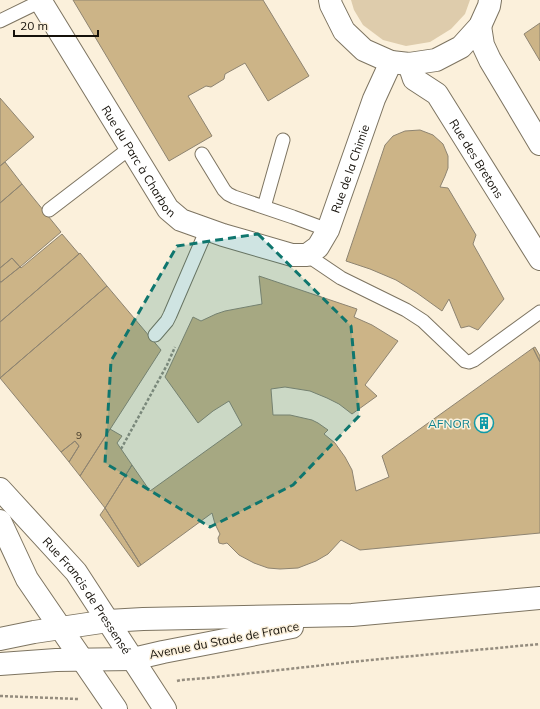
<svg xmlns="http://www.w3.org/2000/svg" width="540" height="709" font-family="Mulish,sans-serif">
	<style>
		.green { fill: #deccac }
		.building { fill: #ccb487; stroke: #8e8471 }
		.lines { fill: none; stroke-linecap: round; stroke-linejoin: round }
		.lane-casing { stroke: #7d7461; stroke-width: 15 }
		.street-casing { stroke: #7d7461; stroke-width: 24 }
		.secondary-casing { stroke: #7d7461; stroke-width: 24 }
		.path { stroke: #948c7e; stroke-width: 2.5; stroke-dasharray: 3 2; stroke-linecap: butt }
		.lane { stroke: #fff; stroke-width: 13 }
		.street { stroke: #fff; stroke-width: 22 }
		.secondary { stroke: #fff; stroke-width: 22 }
		.marked { fill: #0f766e; fill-opacity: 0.2; stroke: #0f766e; stroke-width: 3; stroke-dasharray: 8 5; stroke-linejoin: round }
		.labels { text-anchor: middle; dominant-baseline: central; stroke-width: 3; stroke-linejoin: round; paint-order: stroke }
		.number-label { font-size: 10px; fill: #433a29 }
		.street-label { font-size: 12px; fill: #15110a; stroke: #fbf0db }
		.culture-label { font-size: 12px; fill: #0d838f; stroke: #fbf0db; text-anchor: end }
	</style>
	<rect width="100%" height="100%" fill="#fbf0db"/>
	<path class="green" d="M351 0H470L465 14 451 29 430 42 406 46 383 40 363 25 354 10Z"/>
	<path class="building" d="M73 0H263L309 76 268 101 245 63 225 74 224 79 211 87 206 86 188 96 212 136 169 161Z
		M540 23V61L524 34Z
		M0 98 34 137 0 166Z
		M420 130 433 135 443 144 448 156V168L445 176 440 187 448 188 476 235 473 244 504 299 478 330 469 326 461 328 449 299 442 311 417 293 396 280 370 269 346 261 385 145 393 136 405 131Z
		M5 162 22 184 0 203V166Z
		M22 184 61 232 20 267 12 258 0 268V203Z
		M62 234 79 254 0 322V283L20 267 21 268Z
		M80 253 107 286 0 378V322Z
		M12 258 20 267 1 282 0 281V268Z
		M259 276 357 309 354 317 372 325 398 341 365 385 377 396 352 414 339 404 327 398 310 391 285 387 271 389 273 415H290L312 420 318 423 328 430 324 434 335 443 345 457 352 470 356 491 389 477 382 456 533 348 540 362V533L360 550 341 540 328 554 316 561 298 568 280 569 268 568 254 563 239 555 227 543 223 544 219 543 218 538 220 534 215 524 212 513 141 565 105 508 132 465 150 491 242 425 229 401 213 411 198 423 165 377 193 317 201 321 216 314 225 311 262 304Z
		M107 286 161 350 80 476 69 462 79 446 75 441 61 452 0 378Z
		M535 347 540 356V362L533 348Z
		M110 429 122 436 117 443 132 465 105 508 80 476Z
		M75 441 79 446 69 462 61 452Z
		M105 508 141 565 138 567 100 515Z"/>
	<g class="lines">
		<g class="lane-casing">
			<path id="lane" d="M0 21 41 1
				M202 154 224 190 228 194 234 197 293 217 328 230
				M264 207 283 140
				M49 210 130 148
				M307 255 341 278 406 310 423 321 465 361 469 362 474 360 540 312
				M155 335 167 321 170 315 207 229"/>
		</g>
		<g class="street-casing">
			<g id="street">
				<path id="s1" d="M40 0 168 209 181 220 223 235 292 255H307L318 247 328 230 374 99 391 62"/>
				<path d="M330 0 331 5 344 31 364 50 391 62 409 64 436 60 461 47 480 26 489 6 490 0"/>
				<path d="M480 26 483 45 490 60 540 144"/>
				<path id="s2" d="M409 64 414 79 437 94 540 259"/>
			</g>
		</g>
		<g class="secondary-casing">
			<g id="secondary">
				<path id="s3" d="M0 489 76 572 165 709"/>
				<path d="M0 521 27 579 116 709"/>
				<path d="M0 639 34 632 108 621 143 619 352 615 540 598"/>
				<path d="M0 664 56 660 133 659 163 652 292 627"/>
			</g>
		</g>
		<path class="path" d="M121 449 167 365 175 347
			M177 681 181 680 207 678 370 660 540 644
			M0 696 78 699"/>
		<use href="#lane" class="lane"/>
		<use href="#street" class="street"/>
		<use href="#secondary" class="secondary"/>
	</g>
	<path class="marked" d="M258 234 351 326 359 416 293 485 210 527 105 463 111 361 177 246Z"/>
	<defs>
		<g id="building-ring" transform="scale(1)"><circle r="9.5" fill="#fbf0db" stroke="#0f9aa8" stroke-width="1.5"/><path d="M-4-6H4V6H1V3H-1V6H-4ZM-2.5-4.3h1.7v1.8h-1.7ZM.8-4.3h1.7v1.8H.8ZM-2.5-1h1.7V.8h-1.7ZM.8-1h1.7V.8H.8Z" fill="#0f9aa8"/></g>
	</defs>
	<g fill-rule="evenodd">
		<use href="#building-ring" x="484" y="423"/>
	</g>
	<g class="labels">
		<g class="number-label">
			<text x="79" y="435">9</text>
		</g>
		<g class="street-label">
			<text stroke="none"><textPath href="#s2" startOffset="119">Rue des Bretons</textPath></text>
			<text stroke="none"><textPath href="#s1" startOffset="189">Rue du Parc à Charbon</textPath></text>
			<text stroke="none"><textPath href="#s1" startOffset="492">Rue de la Chimie</textPath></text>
			<text stroke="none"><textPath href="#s3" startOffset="138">Rue Francis de Pressensé</textPath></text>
			<text transform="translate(224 640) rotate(-11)">Avenue du Stade de France</text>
		</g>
		<g class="culture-label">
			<text x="470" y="423">AFNOR</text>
		</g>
	</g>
	<path d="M14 30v6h84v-6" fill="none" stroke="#15110a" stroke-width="2"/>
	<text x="20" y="30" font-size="12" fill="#15110a" stroke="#fbf0db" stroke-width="3" paint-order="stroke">20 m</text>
</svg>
